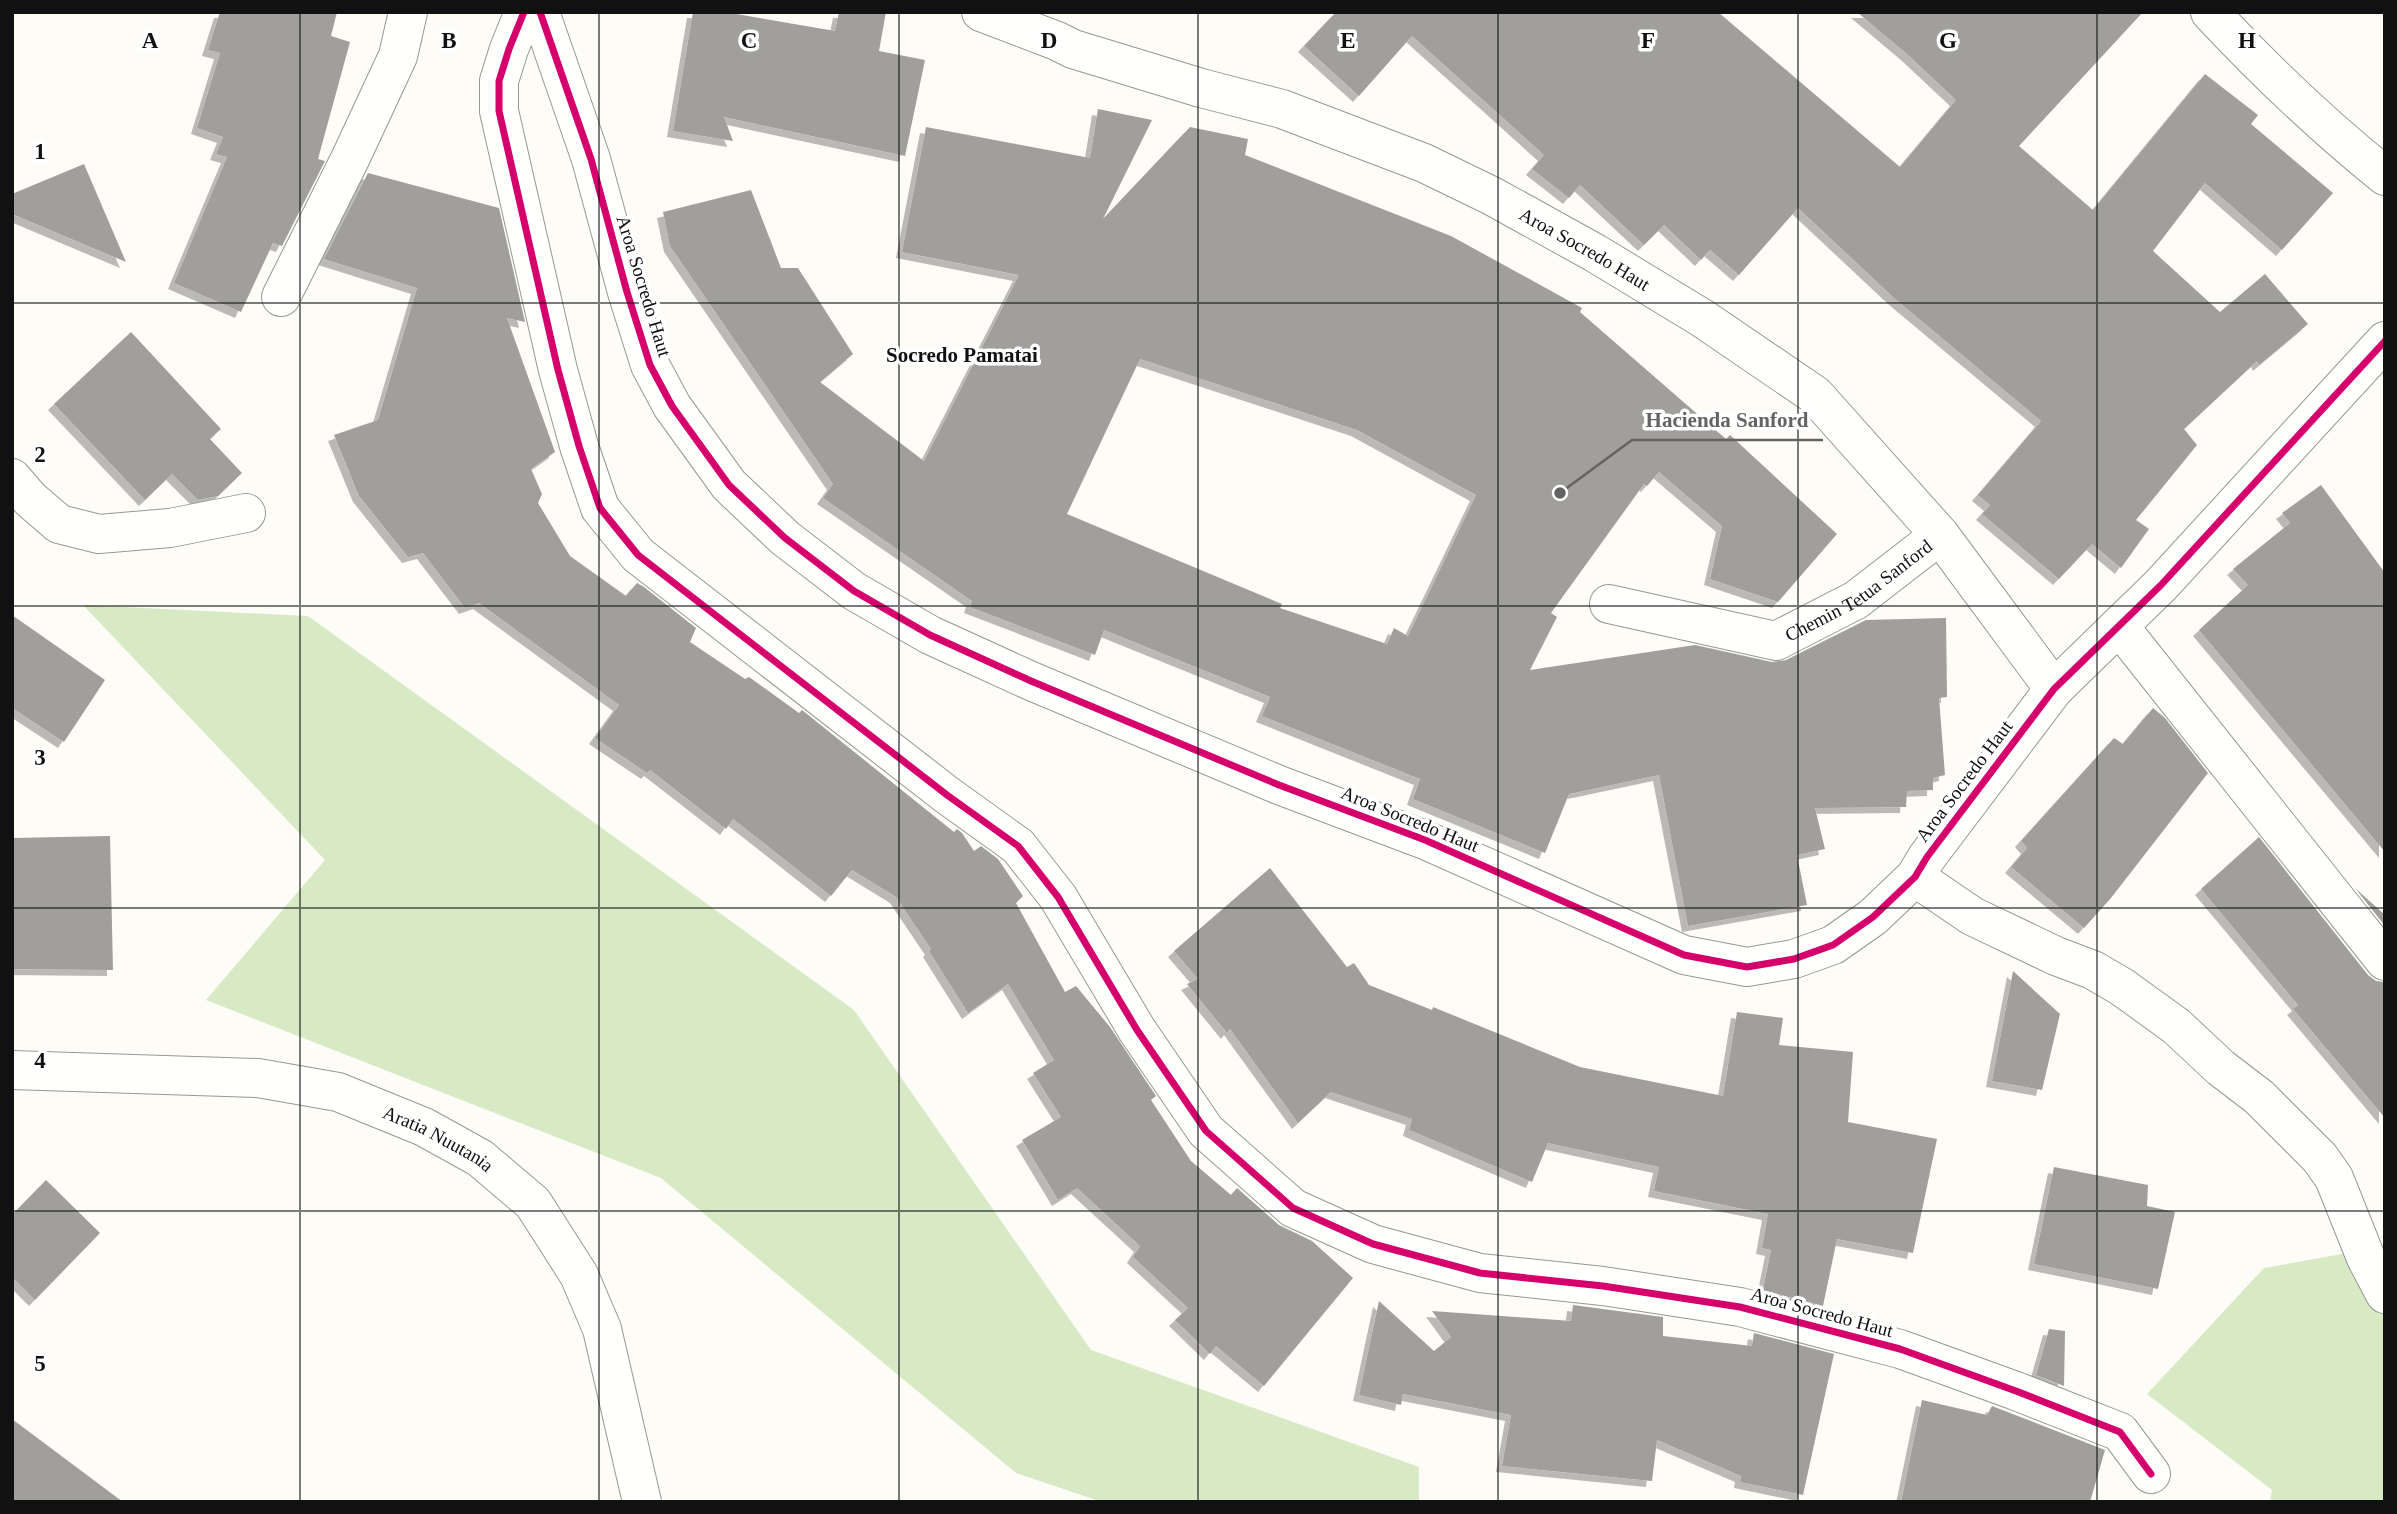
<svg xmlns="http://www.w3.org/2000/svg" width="2397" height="1514" font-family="'Times New Roman',serif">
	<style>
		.forest { fill: #d8eac5 }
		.building { fill: #a19f9c; fill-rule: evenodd; filter: url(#shadow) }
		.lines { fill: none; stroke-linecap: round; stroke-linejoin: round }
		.minor-casing { stroke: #979795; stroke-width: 40 }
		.tertiary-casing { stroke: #979795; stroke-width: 40 }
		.minor { stroke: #fffffe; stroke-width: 38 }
		.tertiary { stroke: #fffffe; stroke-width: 38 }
		.cycleway-casing { stroke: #fff; stroke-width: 11 }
		.cycleway { stroke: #d6006c; stroke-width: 7 }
		.grid { fill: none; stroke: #111; stroke-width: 2; stroke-opacity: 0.55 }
		.labels { text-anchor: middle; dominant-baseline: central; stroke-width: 7; stroke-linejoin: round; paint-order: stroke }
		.street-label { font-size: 19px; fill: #111; stroke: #fff }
		.neighbourhood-label { font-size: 21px; font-weight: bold; fill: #111; stroke: #fff }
		.grid-label { font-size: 23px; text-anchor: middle; font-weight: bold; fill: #111; stroke: #fff; stroke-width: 7; stroke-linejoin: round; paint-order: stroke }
		.leader { fill: none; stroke: #646362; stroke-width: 2.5 }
		.callout-dot { fill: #646362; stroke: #fff; stroke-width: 2.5 }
		.callout-label { font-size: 21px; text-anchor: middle; font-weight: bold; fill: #646362; stroke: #fff; stroke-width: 7; stroke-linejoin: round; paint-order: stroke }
	</style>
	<defs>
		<filter id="shadow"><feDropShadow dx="-6" dy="6" stdDeviation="0" flood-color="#0004"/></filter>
	</defs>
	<rect width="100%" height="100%" fill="#fdfcf7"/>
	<path class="forest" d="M83 605 308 616 854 1010 1091 1350 1419 1467V1502H1102L1016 1473 661 1178 206 1000 325 860Z
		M2359 1251 2385 1270V1502H2270L2272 1490 2147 1394 2264 1268Z"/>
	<path class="building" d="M220 12H337L331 36 350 42 318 159 325 161 282 246 273 243 241 312 174 283 227 157 216 154 223 137 197 128 220 53 208 50Z
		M693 12H725L835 31 839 12H886L879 51 925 60 905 156 724 117 733 141 673 131Z
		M1336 12H1718L1900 167 1956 100 1908 55 1857 12H2143L2019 146 2093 210 2205 74 2258 115 2251 124 2333 193 2282 250 2205 183 2153 251 2220 312 2265 274 2308 324 2259 365 2257 361 2184 429 2197 445 2136 520 2149 529 2121 568 2092 544 2059 579 1982 514 1990 505 1978 495 2041 421 1894 298 1798 208 1739 275 1710 250 1701 260 1664 225 1644 245 1580 185 1569 198 1532 169 1544 155 1412 36 1359 96 1304 46Z
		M1098 109 1152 120 1103 219 1190 127 1248 139 1245 155 1451 236 1582 308 1580 312 1726 439 1730 435 1837 534 1778 602 1710 579 1722 526 1659 472 1647 486 1644 484 1551 613 1557 617 1530 670 1695 645 1772 662 1786 660 1866 620 1946 618 1947 697 1939 698 1945 775 1933 778V790L1907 791 1906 807 1815 808 1825 849 1797 855 1807 905 1688 926 1659 775 1569 794 1545 853 1413 799 1420 779 1262 716 1270 697 1104 630 1095 655 970 607 972 601 823 498 833 484 670 246 663 212 751 190 781 268H798L853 354 820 382 924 461 1019 275 902 252 926 127 1090 158ZM1140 359 1357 430 1476 495 1408 636 1394 628 1387 644 1280 608 1282 604 1067 514Z
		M84 164 126 262 12 214V194Z
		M368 173 499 208 525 322 507 318 555 452 531 469 542 494 538 503 570 556 626 596 637 583 644 587 696 628 690 642 745 679 749 677 799 713 802 710 954 832 957 829 962 833 974 851 981 846 998 859 1023 896 1016 903 1065 992 1076 986 1110 1027 1156 1096 1151 1100 1191 1161 1231 1195 1237 1188 1279 1225 1312 1241 1353 1278 1264 1386 1216 1346 1210 1354 1175 1320 1188 1308 1133 1257 1140 1246 1077 1188 1058 1200 1022 1140 1061 1117 1033 1073 1054 1060 1008 984 968 1013 929 951 931 949 896 897 852 870 831 896 733 819 726 829 650 770 647 773 595 738 619 705 479 603 465 608 423 553 408 557 359 496 334 435 378 420 417 288 324 259Z
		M131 332 221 429 210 439 242 473 218 496 198 500 172 474 145 500 54 404Z
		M2321 485 2385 573V852L2199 630 2248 585 2233 569 2290 523 2282 513Z
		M12 615 105 680 64 742 12 708Z
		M2153 708 2165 718 2208 773 2111 898 2084 928 2011 867 2027 848 2021 841 2114 738 2123 744Z
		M110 836 113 970 12 969V838Z
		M2259 837 2368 975 2376 981 2385 982V1118L2293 1009 2298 1005 2201 889Z
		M1270 868 1347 967 1354 963 1369 985 1432 1010 1433 1007 1580 1067 1723 1096 1737 1012 1783 1018 1779 1045 1853 1052 1848 1122 1937 1139 1913 1253 1837 1239 1823 1306 1763 1290 1771 1250 1762 1248 1768 1214 1654 1191 1659 1167 1548 1143 1532 1182 1409 1130 1412 1119 1331 1092 1298 1123 1230 1029 1227 1033 1187 984 1198 979 1174 951Z
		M2355 888 2385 915V926Z
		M2013 971 2060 1014 2042 1090 1992 1081Z
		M2054 1167 2148 1185 2147 1206 2175 1212 2158 1289 2034 1264Z
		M46 1180 100 1233 35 1300 12 1277V1215Z
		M1379 1301 1434 1351 1451 1337 1432 1311 1571 1321 1573 1305 1663 1317V1336L1752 1346 1754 1333 1834 1354 1803 1495 1740 1482 1741 1476 1657 1440 1652 1481 1502 1466 1511 1415 1403 1394 1401 1405 1359 1395Z
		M2049 1329 2065 1331 2064 1386 2036 1375Z
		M1922 1400 1987 1415 1992 1406 2105 1450 2090 1502H1901Z
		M12 1419 123 1502H12Z"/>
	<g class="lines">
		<g class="minor-casing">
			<g id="minor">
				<path d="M524 12 509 49 499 81V111L558 370 579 446 600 508 638 555 947 795 1018 846 1058 897 1137 1030 1206 1131 1293 1208 1373 1244 1480 1273 1603 1286 1740 1307 1900 1349 2016 1391 2120 1432 2151 1474"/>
				<path d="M540 12 591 159 627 292 650 365 672 406 729 485 785 538 854 591 930 635 1031 681 1279 785 1425 840 1684 955 1747 967 1794 959 1833 945 1873 917 1915 877 1927 857 2054 689 2161 585 2385 341"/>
				<path id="s1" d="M981 12 1057 41 1073 49 1201 88 1282 109 1424 163 1492 196 1595 253 1702 318 1815 395 1940 535 2054 689"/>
				<path d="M2210 12C2264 70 2323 126 2385 176"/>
				<path d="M281 297 351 157 398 56 408 12"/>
				<path d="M12 478 30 499 59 524 99 534 170 528 246 513"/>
				<path id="s2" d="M1609 604 1776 641 1856 600 1940 535"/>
				<path d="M2119 626 2385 961"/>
				<path d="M1915 877 1972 916 2056 956 2093 970 2122 987 2176 1026 2221 1068 2259 1097 2320 1158 2334 1178 2366 1258 2385 1294"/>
			</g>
		</g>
		<g class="tertiary-casing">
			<g id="tertiary">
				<path id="s3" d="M12 1070 258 1078 338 1092 424 1127 480 1158 533 1203 579 1275 602 1329 642 1502"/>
			</g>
		</g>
		<use href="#minor" class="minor"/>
		<use href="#tertiary" class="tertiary"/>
		<g class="cycleway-casing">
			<path id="cycleway" d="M524 12 509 49 499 81V111L558 370 579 446 600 508 638 555 947 795 1018 846 1058 897 1137 1030 1206 1131 1293 1208 1373 1244 1480 1273 1603 1286 1740 1307 1900 1349 2016 1391 2120 1432 2151 1474
				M540 12 591 159 627 292 650 365 672 406 729 485 785 538 854 591 930 635 1031 681 1279 785 1425 840 1684 955 1747 967 1794 959 1833 945 1873 917 1915 877 1927 857 2054 689 2161 585 2385 341"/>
		</g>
		<use href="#cycleway" class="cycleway"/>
	</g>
	<path class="grid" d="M300 12V1502M599 12V1502M899 12V1502M1198 12V1502M1498 12V1502M1798 12V1502M2097 12V1502M12 303H2385M12 606H2385M12 908H2385M12 1211H2385"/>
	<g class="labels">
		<g class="street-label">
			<text stroke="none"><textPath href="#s1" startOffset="651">Aroa Socredo Haut</textPath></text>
			<text transform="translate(644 286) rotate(73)">Aroa Socredo Haut</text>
			<text stroke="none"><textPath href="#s2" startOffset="268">Chemin Tetua Sanford</textPath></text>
			<text transform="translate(1964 781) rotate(-53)">Aroa Socredo Haut</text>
			<text transform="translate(1410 819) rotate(22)">Aroa Socredo Haut</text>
			<text stroke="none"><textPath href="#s3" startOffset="438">Aratia Nuutania</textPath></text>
			<text transform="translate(1822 1312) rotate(15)">Aroa Socredo Haut</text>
		</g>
		<g class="neighbourhood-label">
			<text x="962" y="355">Socredo Pamatai</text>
		</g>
	</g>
	<g class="grid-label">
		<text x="150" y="48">A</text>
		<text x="449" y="48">B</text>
		<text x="749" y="48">C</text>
		<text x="1049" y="48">D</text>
		<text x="1348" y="48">E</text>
		<text x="1648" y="48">F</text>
		<text x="1948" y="48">G</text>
		<text x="2247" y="48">H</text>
		<text x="40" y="159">1</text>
		<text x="40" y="462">2</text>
		<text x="40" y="765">3</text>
		<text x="40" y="1068">4</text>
		<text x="40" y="1371">5</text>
	</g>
	<path class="leader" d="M1560 493L1632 440H1823"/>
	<circle class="callout-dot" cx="1560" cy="493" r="7"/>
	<g class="callout-label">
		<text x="1727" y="427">Hacienda Sanford</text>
	</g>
	<rect width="2397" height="1514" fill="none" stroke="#111111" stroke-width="28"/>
</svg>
